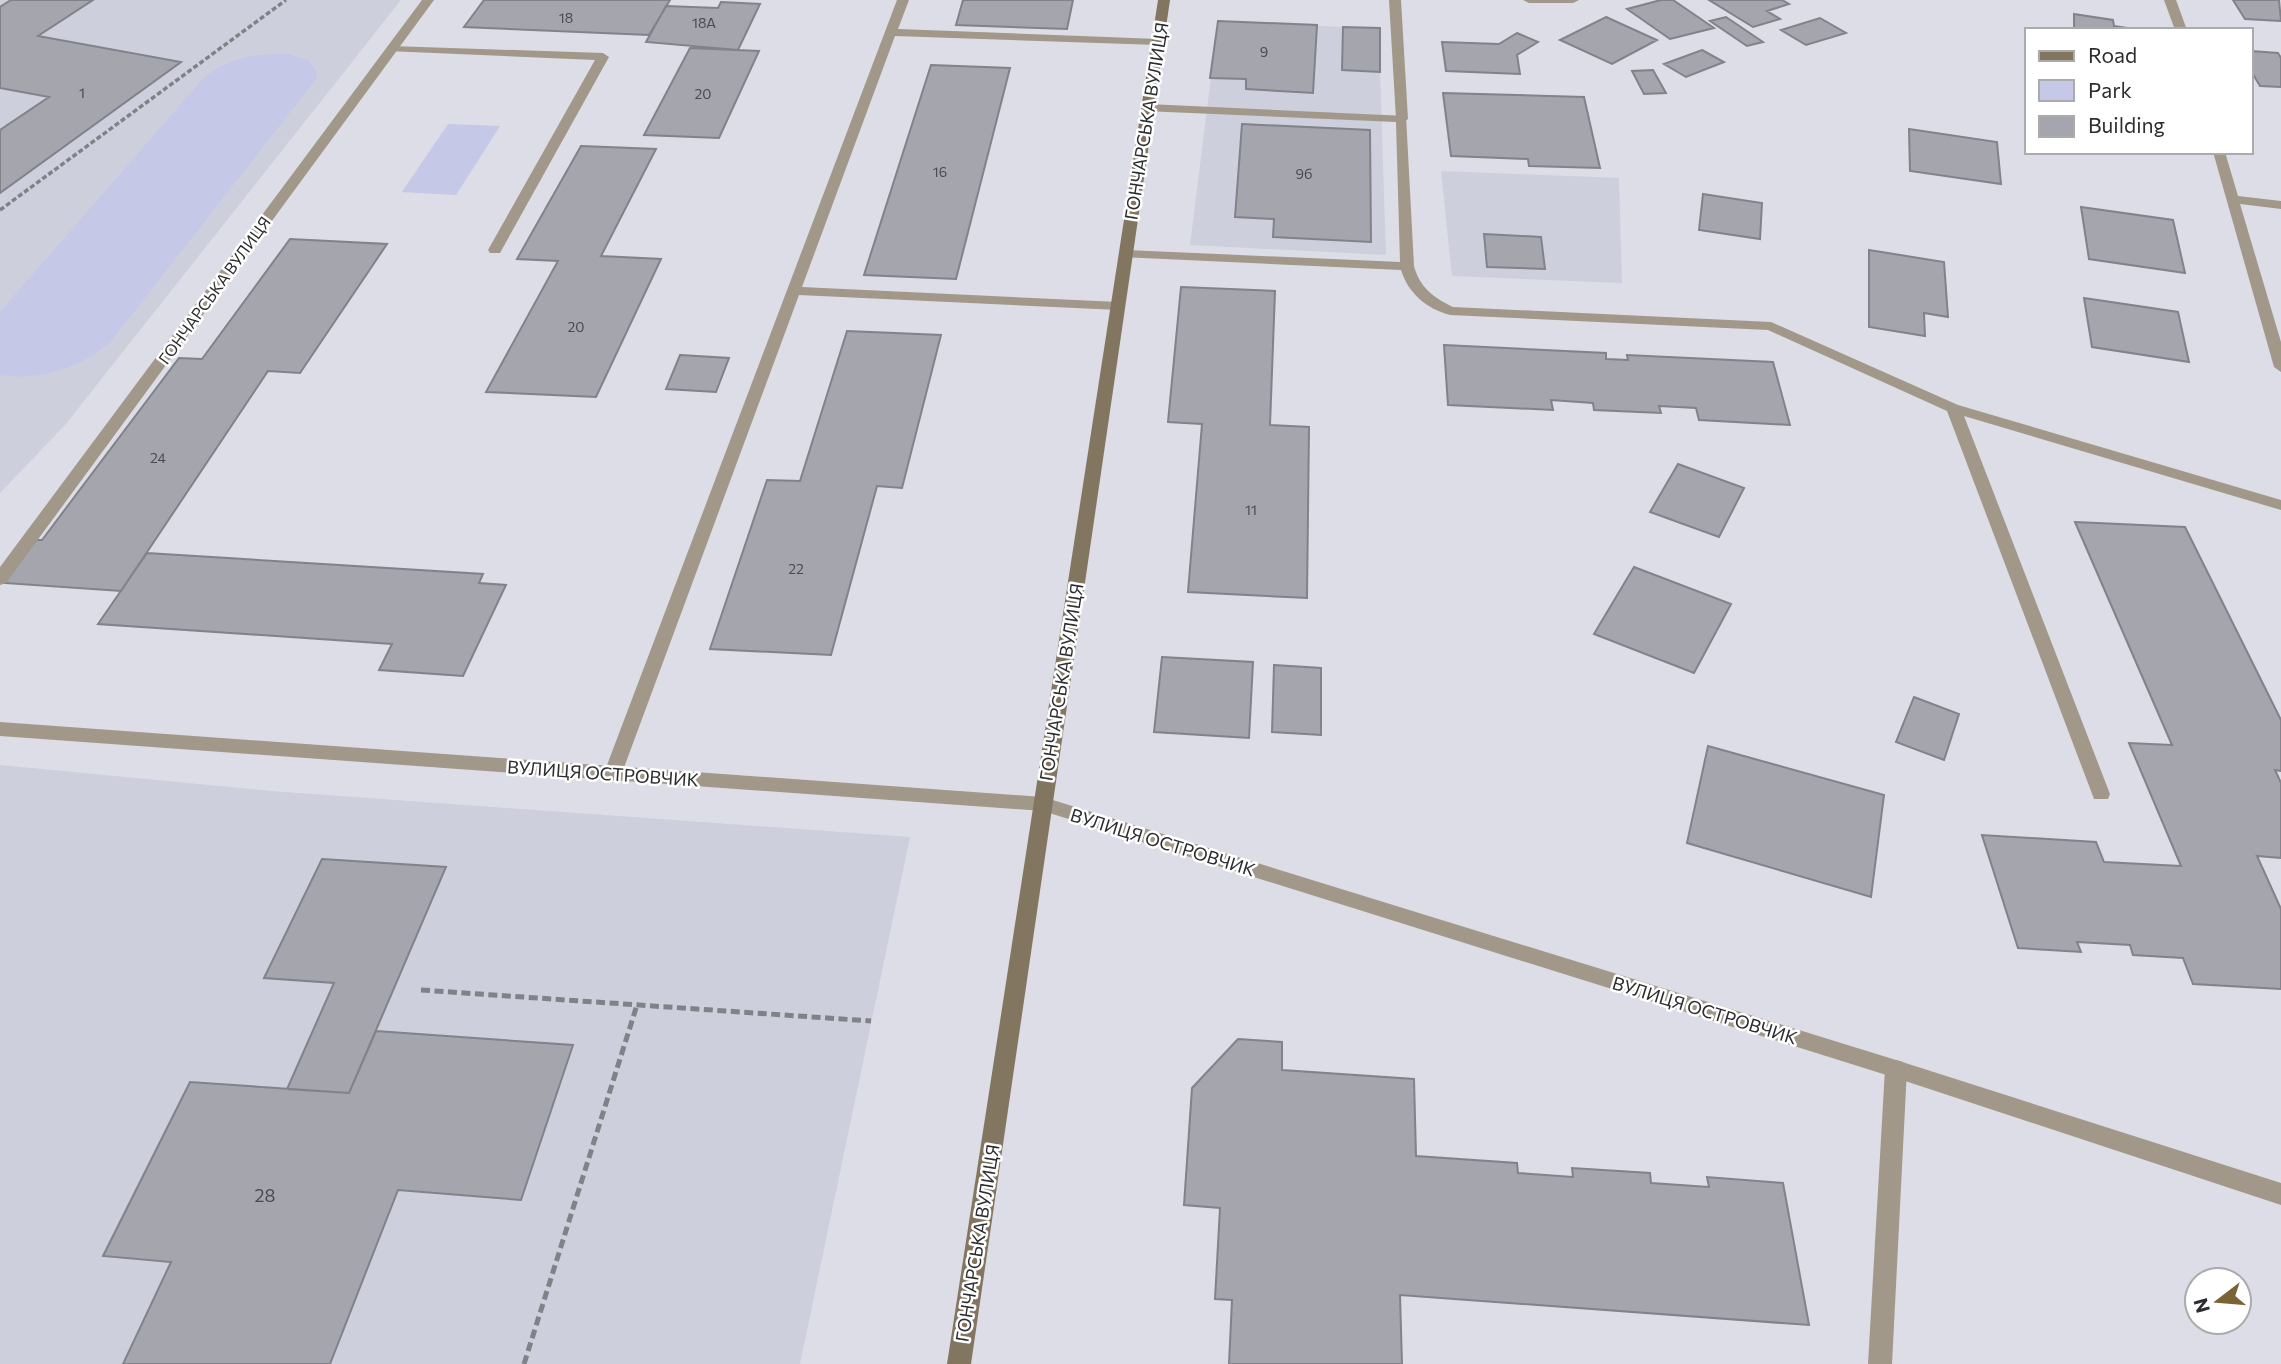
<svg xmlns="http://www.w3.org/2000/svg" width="2281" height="1364" font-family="Commissioner,sans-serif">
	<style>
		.built { fill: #cdcfdd }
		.green { fill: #c5c8e6 }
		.building { fill: #a4a5ad; stroke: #81828a; stroke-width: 2 }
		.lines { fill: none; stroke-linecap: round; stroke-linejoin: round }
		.path-far1 { stroke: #818288; stroke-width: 3.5; stroke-dasharray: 5 2.5; stroke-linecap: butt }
		.path { stroke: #818288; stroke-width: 5; stroke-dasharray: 9 4.5; stroke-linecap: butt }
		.service { fill: #a19889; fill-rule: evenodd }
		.minor { fill: #a19889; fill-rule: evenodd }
		.secondary { fill: #837660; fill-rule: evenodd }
		.labels { text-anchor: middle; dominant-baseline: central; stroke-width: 5; stroke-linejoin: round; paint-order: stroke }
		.number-label { font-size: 14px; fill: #4a4b4f }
		.far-street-label { font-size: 16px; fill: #2c2d30; stroke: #fff }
		.street-label { font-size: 18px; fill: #2c2d30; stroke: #fff }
		.near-number-label { font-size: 18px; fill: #4a4b4f }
	</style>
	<rect width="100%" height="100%" fill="#dcdde6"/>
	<path class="built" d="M0 0H401L65 425 0 493Z
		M1218 21 1343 27 1342 70 1380 72 1386 255 1190 245Z
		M1441 171 1619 178 1622 283 1452 276Z
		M0 765 271 791 910 837 800 1364H0Z"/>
	<path class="green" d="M287 54 308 60 317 72 316 79 111 341C81 368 40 381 0 375V312L201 81C223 58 257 53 287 54Z
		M448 124 500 126 456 195 402 192Z"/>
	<path class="building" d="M11 0H93L38 36 181 62 0 193V130L49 97 0 88V7Z
		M484 0H670L649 35 464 27Z
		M963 0H1073L1067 29 956 25Z
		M1661 0H1673L1714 28 1670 39 1627 9Z
		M1709 0H1782L1789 4 1767 11 1780 19 1753 27Z
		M2233 0H2279L2281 21 2245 19Z
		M721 2 760 4 738 50 646 42 666 6 718 8Z
		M2074 14 2113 20 2114 26 2141 30H2074Z
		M1606 17 1657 40 1612 64 1560 40Z
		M1726 17 1763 42 1747 46 1710 21Z
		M1820 18 1846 33 1806 45 1781 30Z
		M1218 21 1317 25 1313 93 1246 89V79L1210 78Z
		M1343 27 1380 28V72L1342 70Z
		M1517 33 1538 42 1517 55 1520 74 1446 71 1442 42 1499 44Z
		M690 48 759 51 719 138 644 135Z
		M1702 50 1724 62 1686 77 1664 64Z
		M2251 51 2278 53 2281 58V87L2260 86 2251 71Z
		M931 65 1010 68 956 279 864 275Z
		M1653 70 1666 93 1644 94 1632 71Z
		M1443 93 1584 97 1600 168 1529 166 1528 159 1451 156Z
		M1242 124 1370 130 1371 242 1273 237 1274 219 1235 217Z
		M1909 129 1997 142 2001 184 1910 171Z
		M581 146 656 149 601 256 661 259 596 397 486 392 558 261 517 259Z
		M1703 194 1762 203 1760 239 1699 230Z
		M2081 207 2173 220 2185 273 2089 259Z
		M1484 234 1541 237 1545 269 1487 267Z
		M290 239 387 244 300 373 268 371 121 591 4 583 36 540H42L179 358 202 359Z
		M1869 250 1944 262 1948 317 1924 313 1925 336 1869 327Z
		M1181 287 1275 291 1270 425 1309 427 1307 598 1188 592 1202 424 1168 422Z
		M2084 298 2178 312 2189 362 2092 347Z
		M847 331 941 335 902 488 877 486 831 655 710 649 767 480 800 481Z
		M1444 345 1606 353V359L1628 360 1627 355 1773 362 1790 425 1699 420 1696 408 1659 406 1661 413 1594 410 1593 403 1551 400 1553 410 1448 405Z
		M680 355 729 358 716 392 666 389Z
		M1678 464 1744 488 1719 537 1650 512Z
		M2075 522 2185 527 2281 720V771L2275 770 2281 783V858L2257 856 2281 909V989L2193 984 2183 958 2133 955 2130 945 2077 942 2081 952 2018 948 1982 835 2096 842 2104 862 2181 866 2129 743 2172 745Z
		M147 553 483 574 479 583 506 585 463 676 379 670 392 644 98 624Z
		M1634 567 1731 604 1694 673 1594 634Z
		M1162 657 1253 662 1249 738 1154 732Z
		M1274 665 1321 668V735L1272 732Z
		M1914 697 1959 714 1944 760 1896 742Z
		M1708 746 1884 795 1871 897 1687 843Z
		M322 859 446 867 349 1093 287 1089 334 983 264 978Z
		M376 1031 573 1045 521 1200 398 1190 330 1364H123L171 1262 103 1256 190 1082 349 1093Z
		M1238 1039 1282 1042V1070L1414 1079 1416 1156 1517 1163 1518 1173 1573 1177 1572 1168 1650 1173 1651 1183 1709 1187 1707 1177 1783 1183 1809 1325 1400 1295 1402 1364H1229L1232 1300 1215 1299 1220 1208 1184 1205 1192 1088Z"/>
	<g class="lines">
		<path class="path-far1" d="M0 210 286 0"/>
		<path class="path" d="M421 990 871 1021
			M524 1364 637 1005"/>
		<path class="service" d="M897 0H909L898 29 1158 39 1164 42 1158 45 895 36 802 287 1118 302 1125 306 1118 310 799 295 622 773 619 778H607L604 773Z
			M391 46 603 53 609 57 500 253H490L488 250 595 60 387 51V47Z
			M1148 104 1406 116 1414 266C1420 288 1433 297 1453 307L1771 322 1958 405 2281 500V510L1964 416 2110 794 2108 799H2094L1947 411 1768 330 1450 315C1427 309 1408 293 1401 270L1121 257V251L1126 250 1400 262 1396 122 1144 111 1142 108Z
			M1896 1060 1903 1062 1907 1069 1892 1364H1868L1885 1069 1889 1062Z"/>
		<path class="minor" d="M422 0H434L6 583 0 585V567Z
			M1389 0H1401L1408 119 1402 123 1396 119Z
			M1523 0H1579L1573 3H1529Z
			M2164 0H2176L2187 30H2175Z
			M2213 152H2225L2238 196 2281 201V209L2240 204 2281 342V372L2274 367Z
			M0 722 1043 797 1896 1060 2281 1183V1205L1896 1078 1043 811 0 736Z"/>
		<path class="secondary" d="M1158 0H1170L971 1364H947Z"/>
	</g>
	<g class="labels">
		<g class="number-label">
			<text x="566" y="17">18</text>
			<text x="704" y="22">18А</text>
			<text x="1264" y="51">9</text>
			<text x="82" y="92">1</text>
			<text x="703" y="93">20</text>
			<text x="940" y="171">16</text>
			<text x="1304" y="173">9б</text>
			<text x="576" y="326">20</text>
			<text x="158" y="457">24</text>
			<text x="1251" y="509">11</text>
			<text x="796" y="568">22</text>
		</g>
		<g class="far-street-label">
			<text transform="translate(214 290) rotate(-54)">ГОНЧАРСЬКА ВУЛИЦЯ</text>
		</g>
		<g class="street-label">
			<text transform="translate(1146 121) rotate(-81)">ГОНЧАРСЬКА ВУЛИЦЯ</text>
			<text transform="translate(1061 682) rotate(-81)">ГОНЧАРСЬКА ВУЛИЦЯ</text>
			<text transform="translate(603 773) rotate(4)">ВУЛИЦЯ ОСТРОВЧИК</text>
			<text transform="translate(1163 842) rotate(17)">ВУЛИЦЯ ОСТРОВЧИК</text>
			<text transform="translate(1705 1010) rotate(17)">ВУЛИЦЯ ОСТРОВЧИК</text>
			<text transform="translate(977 1243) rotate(-81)">ГОНЧАРСЬКА ВУЛИЦЯ</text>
		</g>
		<g class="near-number-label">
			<text x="265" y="1195">28</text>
		</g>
	</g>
	<rect x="2025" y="28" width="228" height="126" fill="#ffffff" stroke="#ababac" stroke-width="2"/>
	<rect x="2039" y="51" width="35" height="10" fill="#837660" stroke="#ababac" stroke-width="2"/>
	<text x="2088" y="63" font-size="21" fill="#2c2d30">Road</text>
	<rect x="2039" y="80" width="35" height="21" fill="#c5c8e6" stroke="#ababac" stroke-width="2"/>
	<text x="2088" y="98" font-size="21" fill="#2c2d30">Park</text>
	<rect x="2039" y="116" width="35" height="21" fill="#a4a5ad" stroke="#ababac" stroke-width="2"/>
	<text x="2088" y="133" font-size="21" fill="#2c2d30">Building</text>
	<g transform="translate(2218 1301) rotate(254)"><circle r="33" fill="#ffffff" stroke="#ababac" stroke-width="2"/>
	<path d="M0-5L12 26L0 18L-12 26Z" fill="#7b6334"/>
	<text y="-10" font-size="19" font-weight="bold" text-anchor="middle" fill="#2c2d30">N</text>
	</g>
</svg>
